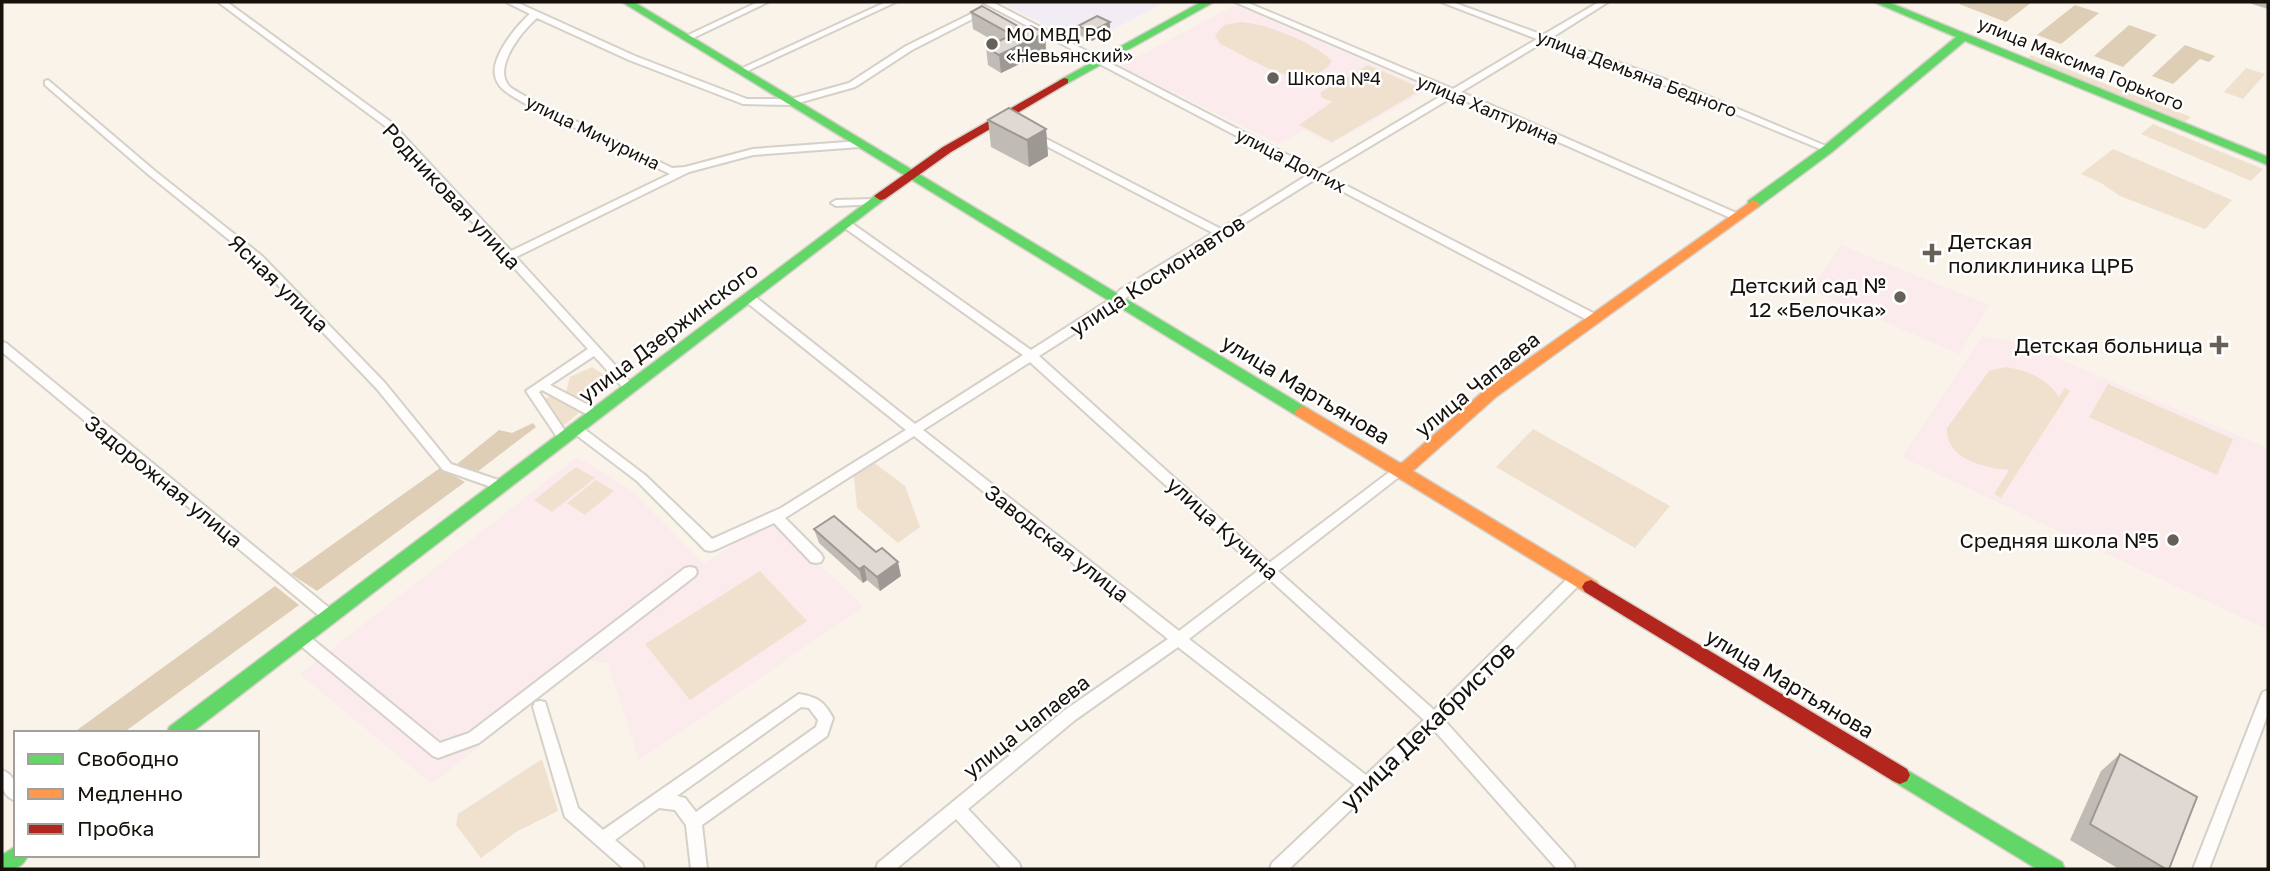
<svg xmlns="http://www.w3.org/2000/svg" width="2270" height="871" font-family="'Golos Text',sans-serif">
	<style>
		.industrial { fill: #f2edf5 }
		.education { fill: #fbebec }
		.green { fill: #efe1ce }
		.forest { fill: #deceb6 }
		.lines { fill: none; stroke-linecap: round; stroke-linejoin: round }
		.street-casing { stroke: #d5d0c8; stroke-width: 4 }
		.fast-casing { stroke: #d5d0c8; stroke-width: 3 }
		.slow-casing { stroke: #d5d0c8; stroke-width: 3 }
		.jam-casing { stroke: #d5d0c8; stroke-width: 3 }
		.street { fill: #fefdfc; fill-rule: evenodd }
		.fast { fill: #63d668; fill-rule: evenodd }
		.slow { fill: #ff974d; fill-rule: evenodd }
		.jam { fill: #b3261e; fill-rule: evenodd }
		.wall { fill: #c1bbb5 }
		.shaded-wall { fill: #9d9894 }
		.building { fill: #e0d9d3; stroke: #9d9894; stroke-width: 2 }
		.poi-dot { fill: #656058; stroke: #fff; stroke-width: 2.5 }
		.labels { text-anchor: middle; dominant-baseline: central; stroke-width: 5; stroke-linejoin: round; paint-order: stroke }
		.far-poi-label { font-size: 18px; fill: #16110a; stroke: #fff; text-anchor: start }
		.far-street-label { font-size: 18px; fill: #16110a; stroke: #fff }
		.street-label { font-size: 21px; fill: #16110a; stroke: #fff }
		.poi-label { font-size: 21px; fill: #16110a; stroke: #fff; text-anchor: end }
		.near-street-label { font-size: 24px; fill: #16110a; stroke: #fff }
	</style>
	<rect width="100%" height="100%" fill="#f9f3ea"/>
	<path class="industrial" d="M999 2H1165L1092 41 1079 35 1072 38Z"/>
	<path class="education" d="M1235 5 1429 89 1331 144 1304 130 1279 144 1120 66Z
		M1841 245 1989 305 1959 354 1811 290Z
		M1982 336 2019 342 2268 448 2266 629 1902 457Z
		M577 457 631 490 704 564 772 519 864 607 639 760 608 663 586 660 432 784 300 674Z"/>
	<path class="green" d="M1239 22C1265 23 1314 42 1332 61 1307 99 1251 58 1220 44L1215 35 1224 25Z
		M2031 55 2191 117 2184 123 2027 59Z
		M1368 65 1423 89 1332 142 1299 125 1332 102 1321 97V92Z
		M2246 68 2265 74 2243 99 2224 92Z
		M2153 124 2263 169 2251 181 2141 134Z
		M2113 149 2232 200 2205 229 2120 196 2101 183 2081 174Z
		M592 367 612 380C601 400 585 406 566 392L570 377Z
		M2005 367C2027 370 2047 378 2059 397L2065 388 2070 391 2001 498 1994 494 2009 470C1985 468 1945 459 1947 428L1989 371Z
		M2108 384 2233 439 2217 475 2089 417Z
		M550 396 580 412 563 426 543 400Z
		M1533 429 1670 506 1635 548 1496 467Z
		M873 462 905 486 920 527 898 543 857 508 854 475Z
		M576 467 595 478 552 512 534 500Z
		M596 480 614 491 585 515 567 503Z
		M760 571 807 621 690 700 645 644Z
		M542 759 558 811 516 832 481 858 456 825 458 814Z"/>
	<path class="forest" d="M1962 2H2032L2006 22 1959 4Z
		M2075 5 2099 13 2061 44 2037 35Z
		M2129 25 2157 35 2123 67 2094 56Z
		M2185 45 2215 56 2209 62 2200 59 2173 84 2152 76Z
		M533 423 536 427 477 472 457 464 499 430 512 433Z
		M440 468 465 482 317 591 291 574Z
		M275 586 299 605 123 733H73Z"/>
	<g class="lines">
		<g class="street-casing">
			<path id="street" d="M218 2H227L391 122 511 251 670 174 522 102C511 95 497 89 495 75 491 57 517 25 530 14L506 2H516L635 56 747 99H791L849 83 906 46 981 9 988 11 912 50 855 87 791 105 743 104 629 60 537 18C523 30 492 67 509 86 514 91 523 94 528 98L672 168 685 167 753 149 860 141 865 144 860 147 753 155 689 172 516 257 635 387 629 391 625 390 594 356 550 385 598 410 600 413 598 416H590L542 390 539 392 569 437 563 441 559 440 526 391 588 349 385 126Z
				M758 2H768L689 40 682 38Z
				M886 2H896L743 73 736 71Z
				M982 2H992L1317 170 1446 93 1235 2H1246L1453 89 1537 39 1441 2H1452L1543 35 1599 2H1608L1551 38 1686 87 1833 149 1831 151H1825L1680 91 1545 41 1461 92 1741 215V219H1733L1454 96 1324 174 1599 316 1601 319 1599 322H1591L1317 178 1128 296 1122 303 1039 356 1269 563 1396 467H1404L1406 470 1404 473 1278 571 1434 710 1571 575 1576 574 1581 575 1583 579 1581 583 1444 720 1573 863 1575 869H1557L1434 730 1289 869H1270L1272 863 1355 785 1178 647 1075 720 968 809 1019 863 1021 869H1002L956 819 896 869H876L878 863 1065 710 1168 639 914 436 785 518 821 554 823 558 821 562 816 563 811 562 774 523 715 550 710 551 705 550 637 481 571 431 569 428 571 425H579L645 475 712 539 781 508 906 430 745 301 743 298 745 295H753L915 424 1023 355 842 226V222H850L1031 350 1114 297 1120 290 1213 233 1029 137V133H1035L1221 229 1309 174ZM1030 362 1259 570 1179 631 923 430ZM1268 578 1424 720 1366 775 1189 639Z
				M48 80 155 171 262 256 385 383 451 464 504 482 506 485 504 488 500 490 443 470 377 389 254 260 149 175 45 85V81Z
				M874 199 879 202 878 204 836 206 831 203 836 200Z
				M2 342 6 343 333 611 335 615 333 619 328 621 323 619 2 352Z
				M690 567 695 568 697 572 695 576 479 743 438 758 433 756 295 641 293 637 295 633 300 631 305 633 440 743 469 733 685 568Z
				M2268 690V714L2209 869H2193L2261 696 2263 692Z
				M799 694C817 697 824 701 833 718L827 736 702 825 707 869H691L686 825 675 810 659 808 615 840 642 863 644 869H624L565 817 533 707 535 702 540 701 545 702 578 808 603 830ZM801 707 809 708 818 720 816 727 696 812 685 798 677 796Z
				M2 770C17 776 16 788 16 801 1 796 1 783 2 770Z"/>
		</g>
		<g class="fast-casing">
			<path id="fast" d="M622 2H634L1307 408 1310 412 1307 416H1297Z
				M1201 2H1214L1068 83H1060L1058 81Z
				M1874 2H1888L2268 157V165L1965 41 1832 152 1758 207H1748V201L1824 146 1956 37Z
				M880 192 885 193V199L191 733H167L169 727Z
				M1900 766 2062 862 2065 869H2037L1893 781 1890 775 1893 769Z
				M16 846V855H28C23 868 15 869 2 869V855Z"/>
		</g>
		<g class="slow-casing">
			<path id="slow" d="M1753 200 1760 204 1758 207 1496 397 1413 471 1597 582 1600 587 1597 592 1591 594 1585 592 1297 416 1294 412 1302 406 1307 408 1400 463 1403 462 1486 389Z"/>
		</g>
		<g class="jam-casing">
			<path id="jam" d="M1064 78 1068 79V83L951 152 885 199 880 200 874 196 943 147Z
				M1591 580 1907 769 1910 775 1907 781 1900 784 1893 781 1585 592 1582 587 1585 582Z"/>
		</g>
		<use href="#street" class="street"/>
		<use href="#fast" class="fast"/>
		<use href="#slow" class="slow"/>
		<use href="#jam" class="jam"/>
	</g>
	<path class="wall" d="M2246 2H2268V9Z
		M971 12 1023 29 1045 33 1046 51 1001 73 988 65 986 47 996 42 973 29Z
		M1078 26 1110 31 1092 41 1079 35Z
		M988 120 1046 129 1048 156 1029 167 991 147Z
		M814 529 901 576 880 591 867 580 863 583 819 543Z
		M2120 754 2169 869H2119L2070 840 2101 771Z"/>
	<path class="shaded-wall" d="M1110 22V31L1092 41 1091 32Z
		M1045 33 1046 51 1001 73 999 55Z
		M1046 129 1048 156 1029 167 1027 140Z
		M898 562 901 576 880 591 877 577Z
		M864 566 867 580 863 583 859 569Z"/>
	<path class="building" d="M982 6 1023 29 1031 26 1045 33 999 55 986 47 1012 35 971 12Z
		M1097 16 1110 22 1091 32 1078 26Z
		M1009 108 1046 129 1027 140 988 120Z
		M834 516 876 552 882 548 898 562 877 577 864 566 859 569 814 529Z
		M2120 754 2197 797 2169 869H2166L2090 824Z"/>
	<g class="poi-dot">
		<circle cx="992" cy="44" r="7"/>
		<circle cx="1273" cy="78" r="7"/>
		<path d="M1928.5 242.5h7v7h7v7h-7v7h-7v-7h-7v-7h7z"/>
		<circle cx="1900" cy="297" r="7"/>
		<path d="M2215.5 334.5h7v7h7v7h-7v7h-7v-7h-7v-7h7z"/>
		<circle cx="2173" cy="540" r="7"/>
	</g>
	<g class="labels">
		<g class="far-poi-label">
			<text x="1006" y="34">МО МВД РФ<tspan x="1006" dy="21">«Невьянский»</tspan></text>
			<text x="1287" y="78">Школа №4</text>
		</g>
		<g class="far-street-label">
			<text transform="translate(2081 63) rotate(22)">улица Максима Горького</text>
			<text transform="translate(1637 73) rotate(21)">улица Демьяна Бедного</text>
			<text transform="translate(1488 109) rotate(23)">улица Халтурина</text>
			<text transform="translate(593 132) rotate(26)">улица Мичурина</text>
			<text transform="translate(1291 160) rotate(27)">улица Долгих</text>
		</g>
		<g class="street-label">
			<text transform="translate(452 196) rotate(47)">Родниковая улица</text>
			<text transform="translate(1157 275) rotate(-33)">улица Космонавтов</text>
			<text transform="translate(279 283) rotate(44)">Ясная улица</text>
			<text transform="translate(668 332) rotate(-37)">улица Дзержинского</text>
			<text transform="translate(1477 384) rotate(-39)">улица Чапаева</text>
			<text transform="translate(1306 389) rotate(31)">улица Мартьянова</text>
			<text transform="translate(164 481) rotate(39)">Задорожная улица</text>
			<text transform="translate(1223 528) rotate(42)">улица Кучина</text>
			<text transform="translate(1057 543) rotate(38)">Заводская улица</text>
			<text transform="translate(1790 683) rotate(31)">улица Мартьянова</text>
			<text transform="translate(1026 726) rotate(-38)">улица Чапаева</text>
		</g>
		<g class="poi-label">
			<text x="1948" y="241" text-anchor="start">Детская<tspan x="1948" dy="24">поликлиника ЦРБ</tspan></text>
			<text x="1886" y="285">Детский сад №<tspan x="1886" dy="24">12 «Белочка»</tspan></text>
			<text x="2203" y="345">Детская больница</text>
			<text x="2159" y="540">Средняя школа №5</text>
		</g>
		<g class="near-street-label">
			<text transform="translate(1427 725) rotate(-44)">улица Декабристов</text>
		</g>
	</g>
	<rect width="2270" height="871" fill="none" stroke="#16110a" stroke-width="7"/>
	<rect x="14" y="731" width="245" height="126" fill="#ffffff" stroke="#a2a09d" stroke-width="2"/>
	<rect x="28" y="754" width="35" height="10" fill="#63d668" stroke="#a2a09d" stroke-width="2"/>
	<text x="77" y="766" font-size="21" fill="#16110a">Свободно</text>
	<rect x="28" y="789" width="35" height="10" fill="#ff974d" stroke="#a2a09d" stroke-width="2"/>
	<text x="77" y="801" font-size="21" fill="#16110a">Медленно</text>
	<rect x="28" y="824" width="35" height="10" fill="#b3261e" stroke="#a2a09d" stroke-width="2"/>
	<text x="77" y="836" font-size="21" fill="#16110a">Пробка</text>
</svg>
